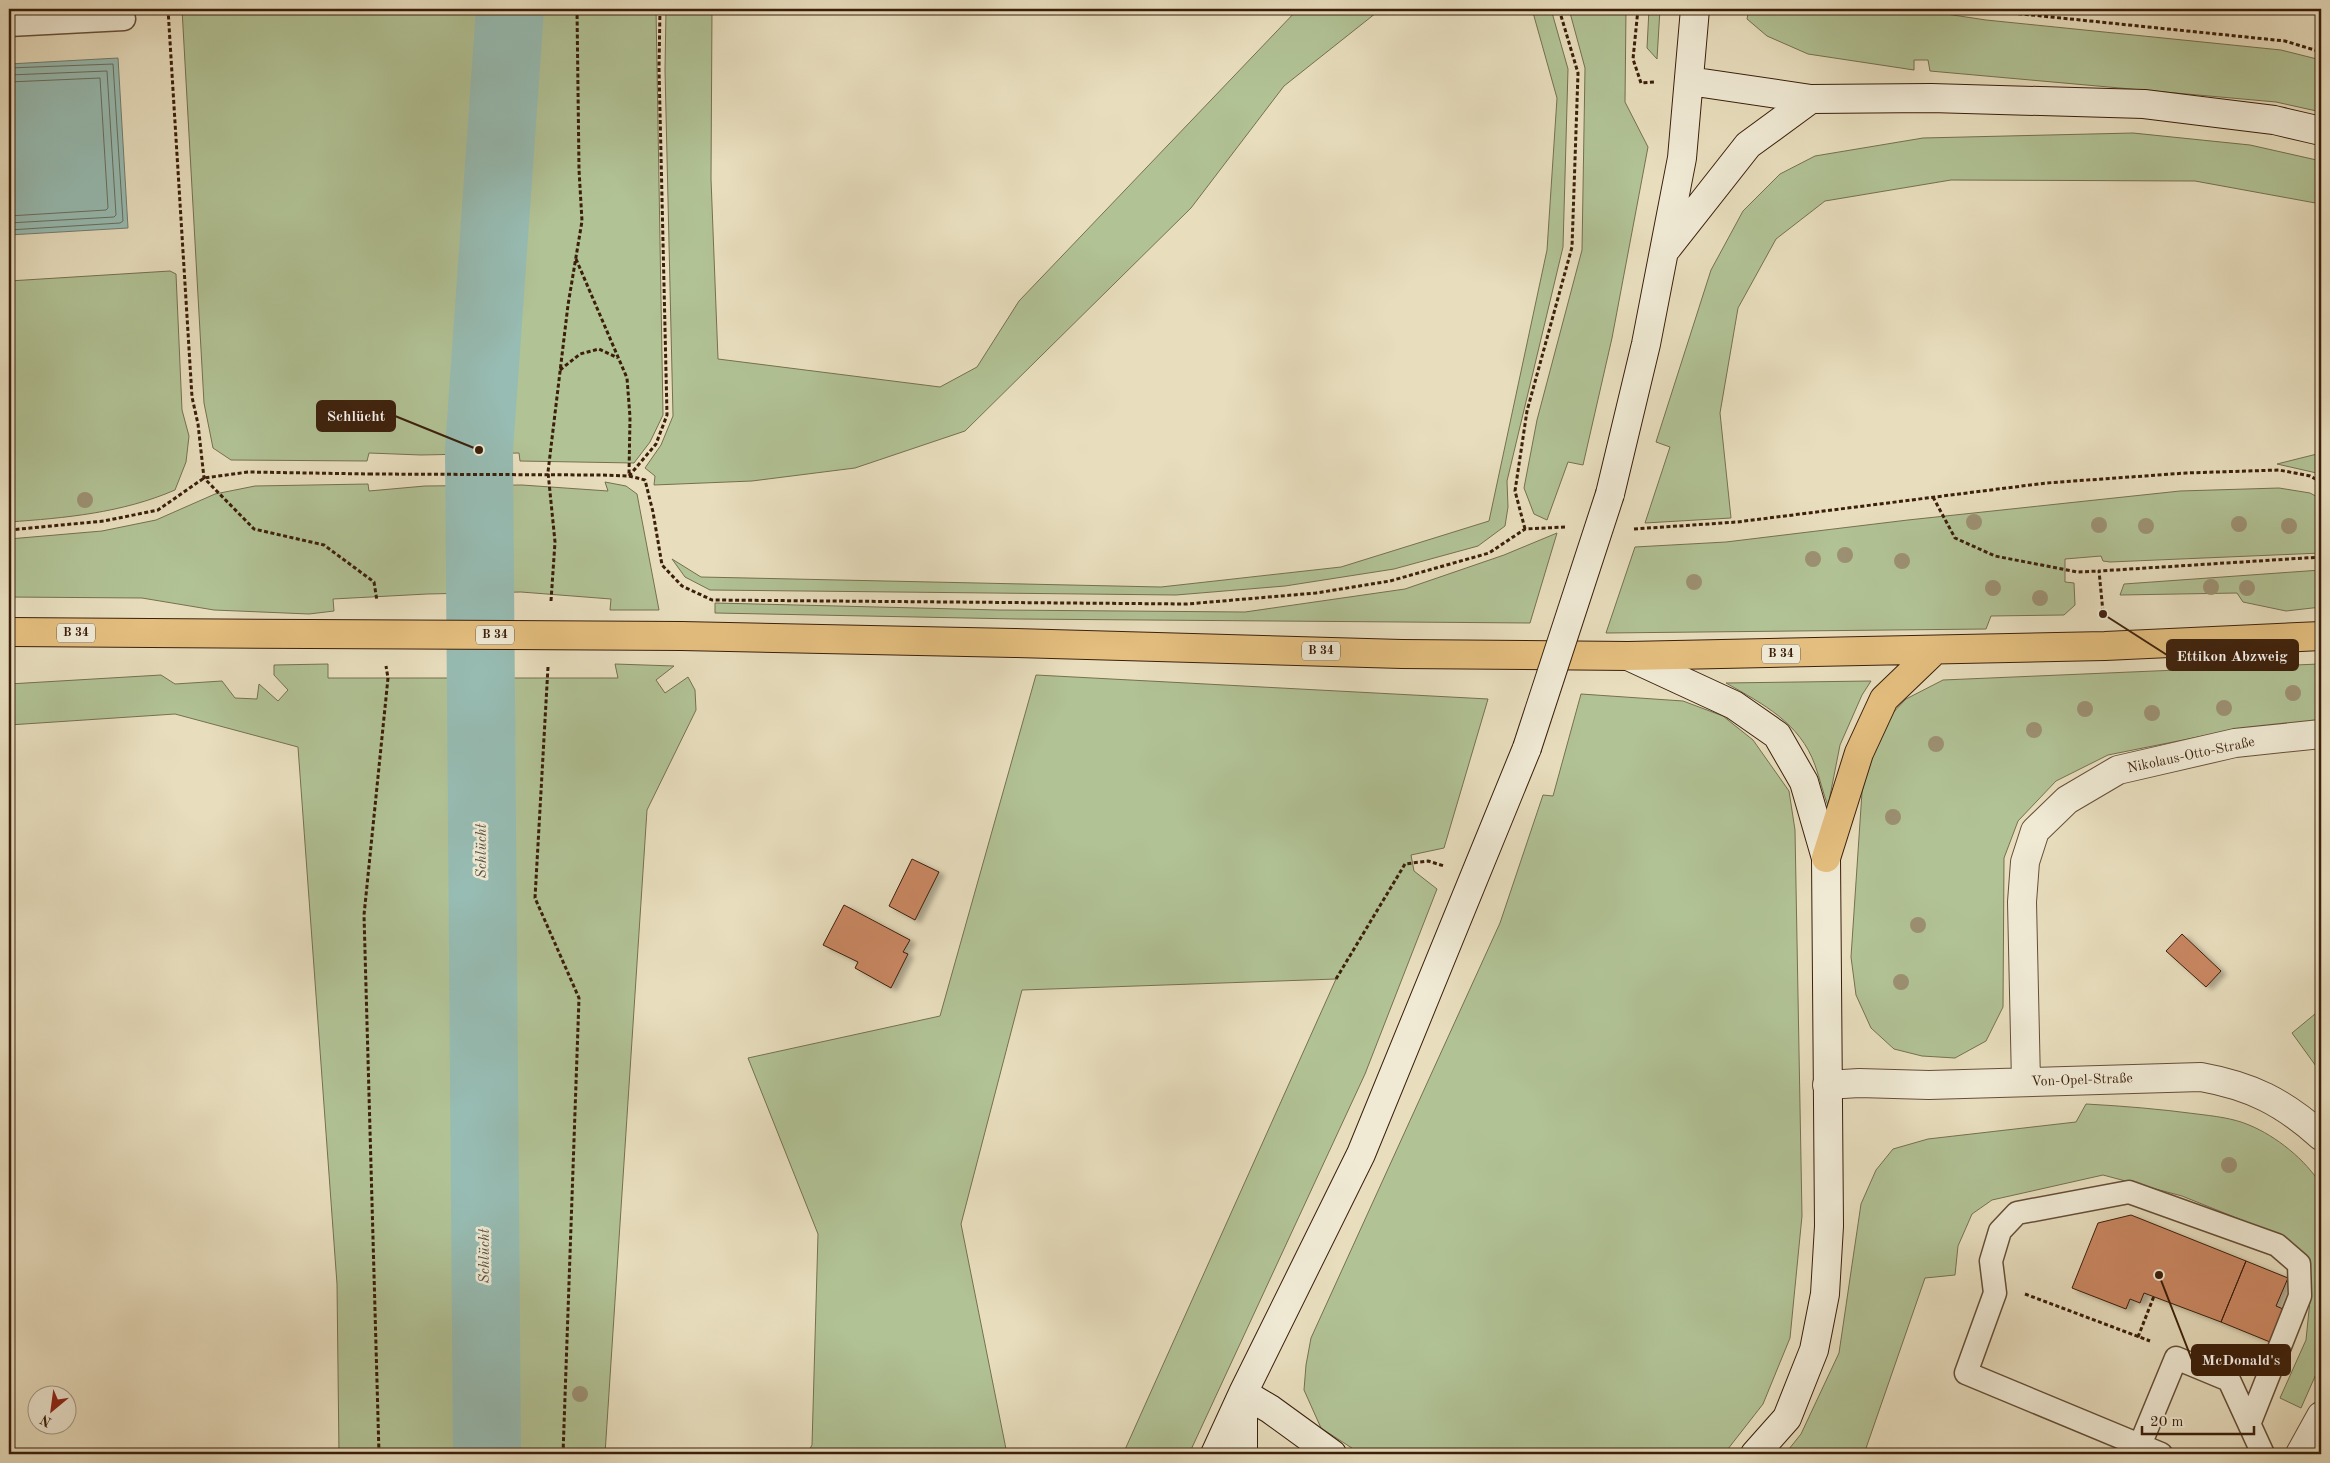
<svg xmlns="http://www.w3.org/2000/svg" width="2330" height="1463" font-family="'Old Standard TT',serif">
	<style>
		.green { fill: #b1c295; stroke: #767050 }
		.water { fill: #97bcb3; stroke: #727d70 }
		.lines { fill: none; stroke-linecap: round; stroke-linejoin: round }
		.shore { stroke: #696e5f; stroke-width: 1 }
		.river { stroke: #97bcb3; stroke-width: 68 }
		.building { fill: #ca8864; stroke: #3b1f0b; filter: url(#shadow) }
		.lane-casing { stroke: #664f38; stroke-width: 25 }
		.street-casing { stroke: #664f38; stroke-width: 30 }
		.secondary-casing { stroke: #3b1f0b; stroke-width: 30 }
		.primary-casing { stroke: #3b1f0b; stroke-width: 30 }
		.path { stroke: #3b1f0b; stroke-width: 3; stroke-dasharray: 4 2.5; stroke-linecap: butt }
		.lane { stroke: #f0ead5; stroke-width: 22 }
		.street { stroke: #f0ead5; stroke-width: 28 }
		.secondary { stroke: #f0ead5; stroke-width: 28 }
		.primary { stroke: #e4bf7f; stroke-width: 28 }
		.secondary-bridge-casing { stroke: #3b1f0b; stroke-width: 30; stroke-linecap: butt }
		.primary-bridge-casing { stroke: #3b1f0b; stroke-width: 30; stroke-linecap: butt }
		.path-bridge { stroke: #3b1f0b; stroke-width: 3; stroke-dasharray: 4 2.5; stroke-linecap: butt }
		.secondary-bridge { stroke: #f0ead5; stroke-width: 28 }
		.primary-bridge { stroke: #e4bf7f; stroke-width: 28 }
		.tree { fill: #9c9072 }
		.labels { text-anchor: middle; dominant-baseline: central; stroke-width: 5; stroke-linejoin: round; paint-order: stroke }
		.shield { fill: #f0ead5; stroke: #715c48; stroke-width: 1 }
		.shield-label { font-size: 12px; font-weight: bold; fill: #3b1f0b }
		.street-label { font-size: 14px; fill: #3b1f0b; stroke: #f0ead5 }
		.water-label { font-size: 15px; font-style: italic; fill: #574e3d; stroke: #f0ead5 }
		.leader { fill: none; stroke: #3b1f0b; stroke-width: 2 }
		.callout-dot { fill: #3b1f0b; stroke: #f0ead5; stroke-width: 2 }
		.callout { fill: #3b1f0b; stroke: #3b1f0b; stroke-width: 2 }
		.callout-label { font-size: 15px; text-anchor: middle; font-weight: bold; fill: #fff }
	</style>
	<defs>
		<filter id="shadow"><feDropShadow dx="5.5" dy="3" stdDeviation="2.5" flood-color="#0004"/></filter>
	</defs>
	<rect width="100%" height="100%" fill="#e8debe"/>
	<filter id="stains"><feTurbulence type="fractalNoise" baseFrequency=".004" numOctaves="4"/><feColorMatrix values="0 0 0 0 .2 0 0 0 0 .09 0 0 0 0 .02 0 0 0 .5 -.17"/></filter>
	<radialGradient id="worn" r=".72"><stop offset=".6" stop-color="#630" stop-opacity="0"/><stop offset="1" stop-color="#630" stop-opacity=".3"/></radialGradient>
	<path class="green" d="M182 9H656L663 415 650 442 634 463 520 461 519 453 421 455 369 453 367 461 231 460 213 448 204 403Z
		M666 9H712L711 179 718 359 940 387 977 367 1019 301 1298 9H1381L1284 86 1191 208 965 431 855 468 752 481 654 485 655 476 645 468 661 445 673 416 665 70Z
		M1532 9H1551L1568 69 1563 247 1507 481 1508 507 1505 526 1478 546 1394 569 1285 586 1176 595 710 590 685 577 672 559 701 577 1161 587 1341 567 1489 521 1547 250 1557 98Z
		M1569 9H1626L1625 102 1648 147 1612 338 1583 465 1568 462 1547 520 1534 514 1524 488 1537 420 1582 250 1585 68Z
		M1649 9H1660L1657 59 1647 48Z
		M1749 9H1913L1986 20 2281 50 2321 60V112L2276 102 1930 71 1928 60H1914V70L1808 54 1767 36 1747 19Z
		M2133 133 2250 145 2321 161V204L2195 181 1951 180 1825 201 1776 239 1738 308 1720 413 1731 518 1645 523 1670 447 1656 442 1711 270 1743 211 1780 174 1815 156 1923 138Z
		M170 271 176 274 182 410 189 436 186 462 175 490C122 513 65 518 9 522V281Z
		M2321 453V474L2277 464Z
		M605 482 626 486 637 494 659 610H610L611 599 521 592 427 594 333 599 334 611 309 614 214 610 142 598 9 597V539L102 531 156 520 215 494 255 486 368 484 369 491 425 486 522 485 608 491Z
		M2279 488 2310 493 2321 499V553L2110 562 2103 561 2101 556 2065 559V582L2074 583 2075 605 2064 615 1991 616 1986 629 1606 633 1635 547 1726 542 1908 520 2180 491Z
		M1557 533 1530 623 1017 619 715 613V603L999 610 1245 612 1405 589 1504 555Z
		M2321 570V607L2286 611 2243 602 2237 593 2120 595 2124 584Z
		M328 664V678H618L615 664 674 666 656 680 665 693 688 677 695 690 696 710 647 810 605 1454H339L337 1284 298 747 175 714 9 725V684L161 675 175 684 222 681 235 698 257 699 259 684 278 701 288 690 274 675V665Z
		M2319 664 2321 721 2243 728 2108 755 2056 781 2018 821 2004 858 2003 1007 1986 1041 1955 1058 1922 1056 1894 1049 1871 1028 1856 995 1851 957 1862 792 1872 750 1887 719 1906 699 1943 680Z
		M1036 675 1488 699 1444 848 1411 855 1414 871 1437 889 1365 1074 1189 1454H1123L1336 979 1022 990 961 1224 1007 1454H807L812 1445 818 1234 748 1058 940 1016Z
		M1871 681 1862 695 1840 745 1828 806C1823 793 1820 779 1815 765 1800 723 1763 704 1726 683Z
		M1581 694 1683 701 1723 716 1753 740 1789 791 1795 830 1802 1216 1790 1338 1763 1404 1724 1454H1361L1321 1428 1304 1390 1306 1365 1311 1338 1500 923 1543 795 1553 796Z
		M2321 1009V1073L2292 1033Z
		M2086 1104C2123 1106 2160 1109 2197 1114 2213 1116 2233 1118 2249 1125 2276 1136 2306 1160 2321 1185V1363L2301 1408 2280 1398 2306 1340 2311 1290 2302 1255 2264 1229 2182 1196 2103 1175 1992 1200 1972 1214 1958 1246 1955 1275 1925 1278 1864 1454H1785L1801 1434 1839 1353 1861 1204 1876 1170 1893 1149 1928 1139 2076 1122Z"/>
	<path class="water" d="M118 58 128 228 9 235V64Z"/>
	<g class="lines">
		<path class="shore" d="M9 68 113 64 123 221 120 223 9 230
			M9 75 107 71 116 215 114 217 9 223
			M9 82 100 78 108 208 106 210 9 216"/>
		<path class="river" d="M487 1454 479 450 510 9"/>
	</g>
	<path class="building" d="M912 859 939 872 915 920 889 906Z
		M844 905 910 940 903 952 908 954 891 988 855 968 858 962 823 945Z
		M2182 934 2221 971 2206 987 2166 951Z
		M2131 1215 2246 1261 2221 1322 2144 1293 2140 1303 2130 1299 2126 1309 2072 1288 2098 1223Z
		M2246 1261 2288 1278 2276 1306 2283 1309 2270 1342 2221 1322Z"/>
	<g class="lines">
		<g class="lane-casing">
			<path id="lane" d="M9 25 124 19
				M2140 1445 2176 1358 2229 1380 2263 1454
				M2161 1454 1966 1373 1995 1293 1991 1261 2000 1231 2017 1213 2129 1192 2277 1245 2299 1264 2300 1296 2250 1422"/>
		</g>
		<g class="street-casing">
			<path id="street" d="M2026 1082 2022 902 2025 862 2035 831 2067 800 2118 770 2235 743 2321 734
				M1827 1085 1859 1083 1929 1085 2201 1077C2251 1086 2283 1102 2321 1136
				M2300 1454 2321 1416"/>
		</g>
		<g class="secondary-casing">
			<path id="secondary" d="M1689 81 1811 99 1931 98 2144 104 2274 120 2321 131
				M1667 248 1748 145 1811 99
				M1610 494 1646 344 1682 158 1695 9
				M1628 656 1734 705 1777 735 1804 782 1826 858 1829 1226 1825 1294 1814 1350 1787 1418 1755 1454
				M1243 1393 1270 1409 1332 1454
				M1243 1402V1454
				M1215 1454 1243 1393 1361 1154 1527 748"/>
		</g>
		<g class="primary-casing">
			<path id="primary" d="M9 632 310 634
				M681 636 1014 643 1402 654 1628 656 2105 646 2321 636
				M1826 858 1859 753 1884 699 1934 651"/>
		</g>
		<path class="path" d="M168 9 192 397 198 424 204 478 254 529 324 545 374 582 377 601
			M1638 9 1633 59 1641 83 1655 82
			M1973 9 2285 41 2321 52
			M576 259 627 378 630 417 629 475
			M560 370 580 354 599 349 618 358
			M603 475 629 476 645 480 653 512 662 565 682 586 712 600 1187 604 1316 593 1390 581 1489 553 1525 529 1565 527
			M629 476 656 444 667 415 659 68 660 9
			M1933 497 1955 538 1995 556 2077 572 2099 571
			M1525 529 1515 491 1527 411 1572 247 1578 73 1559 9
			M1634 529 1737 522 2046 483 2186 473 2279 470 2310 476 2321 482
			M9 530 104 521 158 510 204 478 248 472 369 474
			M551 601 555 542 548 472 568 305 582 221 579 170 577 9
			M2103 612 2099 571 2321 557
			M548 667 535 898 579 998 563 1454
			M1336 979 1405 864 1428 861 1444 866
			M2025 1294 2150 1341
			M2138 1337 2154 1296
			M379 1454 364 915 388 678 386 666"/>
		<use href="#lane" class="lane"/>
		<use href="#street" class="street"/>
		<use href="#secondary" class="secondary"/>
		<use href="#primary" class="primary"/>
		<g class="secondary-bridge-casing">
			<path id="secondary-bridge" d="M1527 748 1610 494"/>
		</g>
		<g class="primary-bridge-casing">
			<path id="primary-bridge" d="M310 634 681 636"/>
		</g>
		<path class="path-bridge" d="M369 474 603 475"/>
		<use href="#secondary-bridge" class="secondary-bridge"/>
		<use href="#primary-bridge" class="primary-bridge"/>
	</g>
	<g class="tree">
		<circle cx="85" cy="500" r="8"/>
		<circle cx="1974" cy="522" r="8"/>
		<circle cx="2239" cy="524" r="8"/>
		<circle cx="2099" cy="525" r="8"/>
		<circle cx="2146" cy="526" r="8"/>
		<circle cx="2289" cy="526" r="8"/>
		<circle cx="1845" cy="555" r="8"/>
		<circle cx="1813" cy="559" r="8"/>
		<circle cx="1902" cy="561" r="8"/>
		<circle cx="1694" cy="582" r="8"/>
		<circle cx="2211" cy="587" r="8"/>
		<circle cx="1993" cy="588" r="8"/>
		<circle cx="2247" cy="588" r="8"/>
		<circle cx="2040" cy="598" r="8"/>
		<circle cx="2293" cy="693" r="8"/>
		<circle cx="2224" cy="708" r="8"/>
		<circle cx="2085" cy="709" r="8"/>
		<circle cx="2152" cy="713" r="8"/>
		<circle cx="2034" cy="730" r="8"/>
		<circle cx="1936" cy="744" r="8"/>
		<circle cx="1893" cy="817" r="8"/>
		<circle cx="1918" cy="925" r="8"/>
		<circle cx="1901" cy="982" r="8"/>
		<circle cx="2229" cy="1165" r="8"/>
		<circle cx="580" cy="1394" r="8"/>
	</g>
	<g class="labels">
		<g class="shield">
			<rect x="57" y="623.5" width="38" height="19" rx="4"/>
			<rect x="476" y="625.5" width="38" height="19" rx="4"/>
			<rect x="1302" y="641.5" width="38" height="19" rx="4"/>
			<rect x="1762" y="644.5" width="38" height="19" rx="4"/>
		</g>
		<g class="shield-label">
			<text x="76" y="633">B 34</text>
			<text x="495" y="635">B 34</text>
			<text x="1321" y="651">B 34</text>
			<text x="1781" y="654">B 34</text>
		</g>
		<g class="street-label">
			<text transform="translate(2191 755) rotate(-12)">Nikolaus-Otto-Straße</text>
			<text transform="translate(2082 1080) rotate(-2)">Von-Opel-Straße</text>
		</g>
		<g class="water-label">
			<text transform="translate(482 851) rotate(-90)">Schlücht</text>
			<text transform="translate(485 1256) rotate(-90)">Schlücht</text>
		</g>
	</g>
	<path class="leader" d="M479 450L395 416M2103 614L2167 655M2159 1275L2192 1360"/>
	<g class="callout-dot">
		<circle cx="479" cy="450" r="5"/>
		<circle cx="2103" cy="614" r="5"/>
		<circle cx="2159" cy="1275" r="5"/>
	</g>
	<g class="callout">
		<rect x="317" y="401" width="78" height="30" rx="5"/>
		<rect x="2167" y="640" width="131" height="30" rx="5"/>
		<rect x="2192" y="1345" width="98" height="30" rx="5"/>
	</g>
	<g class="callout-label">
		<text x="356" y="421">Schlücht</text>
		<text x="2232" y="661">Ettikon Abzweig</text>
		<text x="2241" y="1365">McDonald's</text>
	</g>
	<rect width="2330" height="1463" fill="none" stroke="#e8debe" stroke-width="30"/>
	<rect x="10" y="10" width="2310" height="1443" fill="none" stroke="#3b1f0b" stroke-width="2.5"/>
	<rect x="15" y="15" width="2300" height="1433" fill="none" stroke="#3b1f0b"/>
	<g transform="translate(52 1410) rotate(209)"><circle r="24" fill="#f0ead5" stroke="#a89984"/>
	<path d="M0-4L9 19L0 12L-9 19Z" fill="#8f2418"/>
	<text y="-8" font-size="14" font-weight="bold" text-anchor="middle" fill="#3b1f0b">N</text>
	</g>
	<path d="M2142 1426v8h112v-8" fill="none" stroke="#3b1f0b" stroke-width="2.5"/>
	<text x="2150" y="1426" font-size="15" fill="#3b1f0b" stroke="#f0ead5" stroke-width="4" paint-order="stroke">20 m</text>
	<rect width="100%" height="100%" filter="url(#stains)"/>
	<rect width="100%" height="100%" fill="url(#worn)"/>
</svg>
